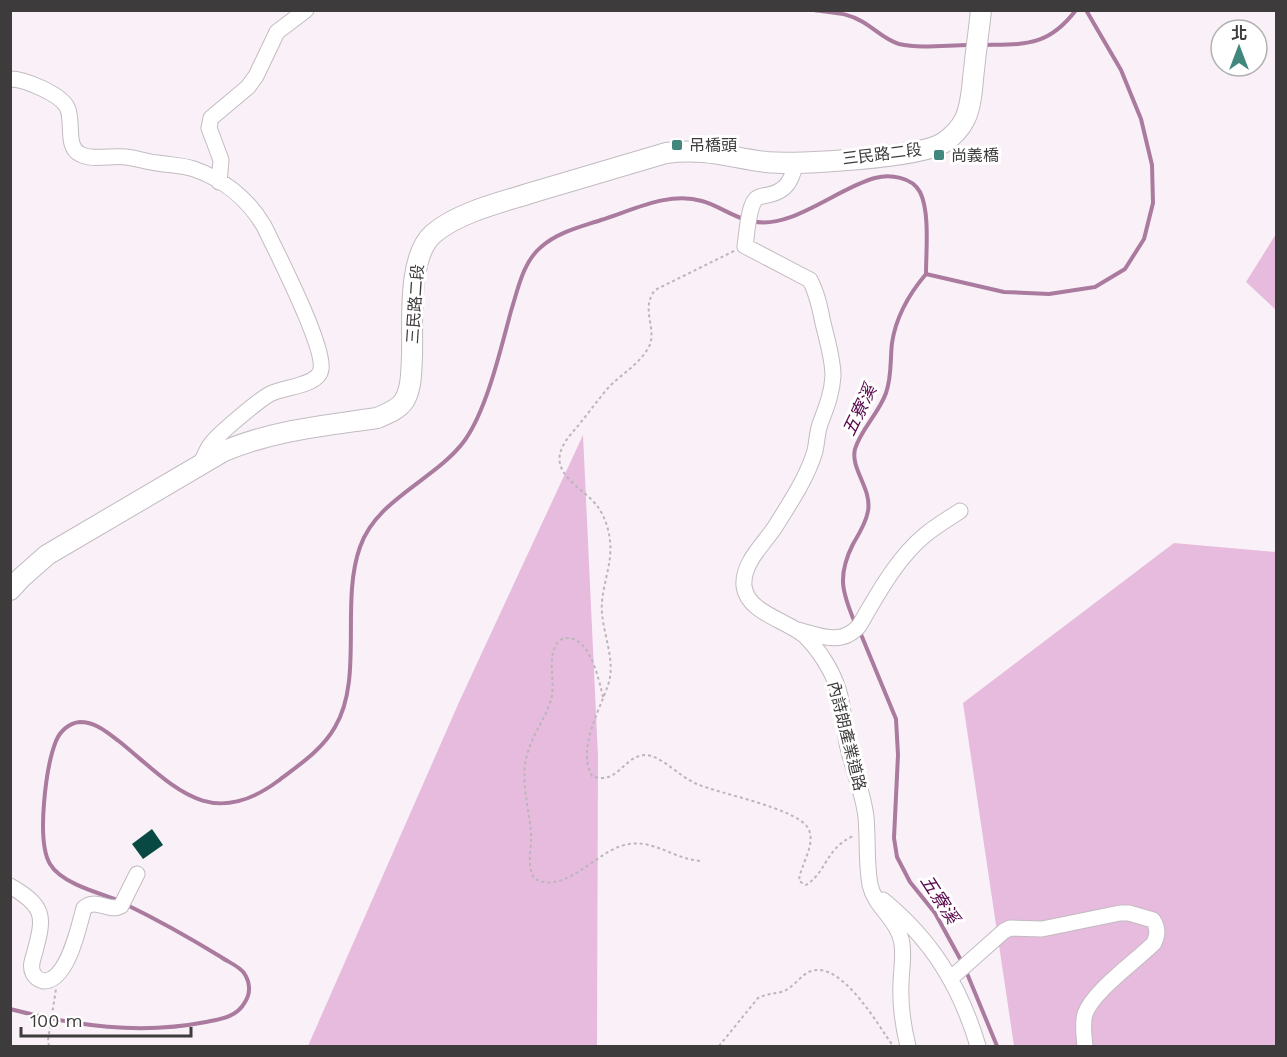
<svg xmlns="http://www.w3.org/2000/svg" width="1287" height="1057" font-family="'Work Sans','Noto Sans TC',sans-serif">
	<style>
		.green { fill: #e7bbdd }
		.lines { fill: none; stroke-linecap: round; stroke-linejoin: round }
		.stream { stroke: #aa7a9f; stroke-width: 4 }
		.building { fill: #084a43 }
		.minor-casing { stroke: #c2bbc1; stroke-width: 17 }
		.major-casing { stroke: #c2bbc1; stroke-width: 22 }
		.path { stroke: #bcb5ba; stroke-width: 2; stroke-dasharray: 3 3; stroke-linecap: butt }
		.minor { stroke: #fff; stroke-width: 15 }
		.major { stroke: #fff; stroke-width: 20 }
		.poi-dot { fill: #42877d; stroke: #fff; stroke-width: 2 }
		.labels { text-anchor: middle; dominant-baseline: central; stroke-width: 6; stroke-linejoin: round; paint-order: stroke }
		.poi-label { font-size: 16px; fill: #3e3b3d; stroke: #fff; text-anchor: start }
		.street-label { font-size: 16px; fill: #3e3b3d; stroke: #fff }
		.water-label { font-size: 18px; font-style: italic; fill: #58074d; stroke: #fff }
	</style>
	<rect width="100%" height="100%" fill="#f9f1f7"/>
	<path class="green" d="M1276 234V310L1246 282Z
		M583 435 598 756 597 1046H308L460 700Z
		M1174 543 1276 552V1046H1014L963 703Z"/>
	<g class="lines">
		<path class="stream" d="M814 10C832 13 847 12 863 22 875 29 885 40 899 44 921 49 947 45 969 45
			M983 45C1025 44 1048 47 1076 10
			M752 221C790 231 839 187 875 178 890 174 912 177 920 192 930 212 926 251 926 274
			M926 274 1004 292 1049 294 1095 287 1125 269 1144 239 1153 203 1152 165 1141 119 1121 70 1086 10
			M855 623C842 592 837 576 853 544 859 534 866 523 868 511 872 488 850 469 855 449 861 429 879 413 886 393 892 376 890 360 892 343 896 316 909 294 926 274
			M860 632 896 719 898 755 894 838 897 857 910 882 935 913 963 964
			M118 900C98 893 61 883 50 864 36 841 46 766 56 741 60 731 69 723 80 722 96 722 108 733 120 742 174 786 209 832 278 781 299 765 322 750 335 727 364 678 340 603 360 547 377 498 436 480 465 440 487 409 501 348 511 311 518 289 523 262 541 247 558 232 580 227 601 220 633 210 669 191 702 201 717 205 730 215 744 219
			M966 971 997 1046
			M10 1009C75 1026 140 1035 206 1022 221 1019 237 1017 245 1002 251 993 250 982 244 973 239 966 228 962 221 957 190 938 158 920 125 904"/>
	</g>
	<path class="building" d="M152 829 163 845 143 859 132 844Z"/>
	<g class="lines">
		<g class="minor-casing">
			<path id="minor" d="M10 79C25 79 60 94 67 107 74 120 65 147 80 154 92 161 112 155 126 157 136 158 147 162 157 163 169 165 182 165 194 169 223 179 248 199 264 226 276 251 325 346 321 369 319 386 283 387 270 394 259 400 218 434 211 444 206 450 204 458 200 465
				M796 163C791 181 787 191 768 195 763 196 758 196 755 200 748 209 747 234 745 246L810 280C817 293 820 308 823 323 827 340 833 359 833 376 832 394 826 408 820 424 817 433 817 442 815 451 807 478 790 503 775 527 764 544 742 563 744 586 747 613 787 620 805 636 819 650 832 670 838 689 844 707 844 725 847 743 852 768 863 791 866 817 868 840 866 863 870 885 875 907 896 918 901 939 905 953 901 970 901 984 900 1005 903 1026 908 1046
				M219 182 221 160 209 128 211 118 248 87 256 76 277 32 306 10
				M798 630C821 636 841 646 859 626 877 595 897 558 925 535 936 526 948 519 960 511
				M10 886C47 907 44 918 34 955 32 961 30 967 33 973 35 977 39 980 43 981 68 982 79 925 84 908 97 897 108 913 121 906L137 874
				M883 900C932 940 960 986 978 1046
				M950 979 1004 931 1010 928 1042 929 1120 913H1129L1153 920C1158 928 1158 934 1154 943 1136 961 1093 991 1085 1014 1082 1023 1084 1036 1085 1046"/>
		</g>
		<g class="major-casing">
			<path id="major" d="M10 590 21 578 47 555 224 451C275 430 323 426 377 418 386 414 398 410 404 401 412 388 411 371 412 357 413 323 407 257 433 234 458 212 503 202 534 192 578 179 622 166 666 153 707 148 727 157 766 162 798 165 918 158 943 143 952 137 960 129 965 119 972 104 972 86 974 70 976 50 979 30 981 10"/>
		</g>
		<path class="path" d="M734 251 655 290C639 310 660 332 647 350 637 366 620 375 608 388 597 401 587 415 577 427 570 435 562 444 560 454 555 477 587 491 598 507 605 517 609 530 610 541 613 565 600 589 602 613 604 637 616 663 608 685 599 712 577 749 592 776 618 786 623 756 645 755 661 755 681 778 697 784 720 794 796 808 808 828 817 844 800 865 799 881L806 885C827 872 825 849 853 836
			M603 697C599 680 590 637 567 638 562 638 558 641 556 645 547 661 556 683 551 700 545 719 532 735 527 755 520 780 529 807 531 833 532 848 526 864 534 878 562 896 595 854 621 846 652 836 671 859 701 861
			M49 1046 48 1040 56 989
			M719 1046 758 998C766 994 773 994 781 992 793 989 800 975 811 971 842 961 878 1025 893 1046"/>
		<use href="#minor" class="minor"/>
		<use href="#major" class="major"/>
	</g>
	<g class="poi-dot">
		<rect x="671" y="139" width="12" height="12" rx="3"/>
		<rect x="933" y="149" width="12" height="12" rx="3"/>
	</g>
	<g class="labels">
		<g class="poi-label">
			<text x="689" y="145">吊橋頭</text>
			<text x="951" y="155">尚義橋</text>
		</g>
		<g class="street-label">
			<text transform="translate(882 154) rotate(-7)">三民路二段</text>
			<text transform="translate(415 304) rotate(-86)">三民路二段</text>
			<text transform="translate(847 736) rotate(76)">內詩朗產業道路</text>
		</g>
		<g class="water-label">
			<text transform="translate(859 410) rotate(-64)">五寮溪</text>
			<text transform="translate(940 899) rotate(57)">五寮溪</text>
		</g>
	</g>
	<rect width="1287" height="1057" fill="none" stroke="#3e3b3d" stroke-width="24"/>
	<g transform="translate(1239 48)"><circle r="28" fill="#ffffff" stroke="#b2b1b1" stroke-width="1.5"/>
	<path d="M0-4.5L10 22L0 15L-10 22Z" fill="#42877d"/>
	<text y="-9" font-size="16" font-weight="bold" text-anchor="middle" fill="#3e3b3d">北</text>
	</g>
	<path d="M21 1027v9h170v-9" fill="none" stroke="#3e3b3d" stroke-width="3"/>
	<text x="30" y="1027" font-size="18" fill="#3e3b3d" stroke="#ffffff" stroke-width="4.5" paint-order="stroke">100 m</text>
</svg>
